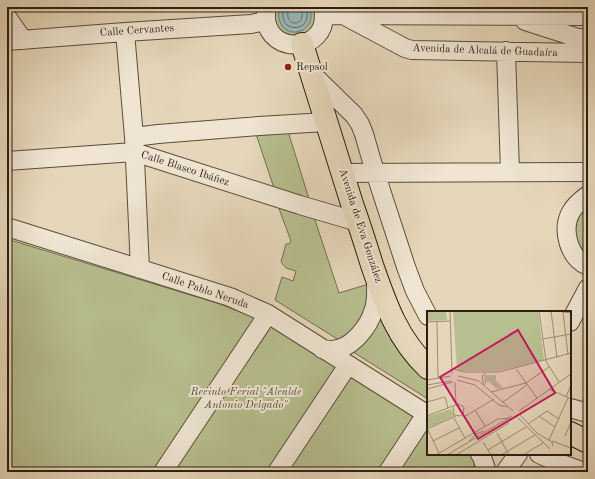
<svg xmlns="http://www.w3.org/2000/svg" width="595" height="479" font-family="'Old Standard TT',serif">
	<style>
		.green { fill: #b7be8f; stroke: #726e50 }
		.water { fill: #9ab7b9; stroke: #6e7a76 }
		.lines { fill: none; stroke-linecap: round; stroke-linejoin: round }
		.shore { stroke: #636b65; stroke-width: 1 }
		.minor-casing { stroke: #5a4d3b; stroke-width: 20 }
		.major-casing { stroke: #2c1f11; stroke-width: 24 }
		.minor { stroke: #efe5d2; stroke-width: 18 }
		.major { stroke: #e6d7ba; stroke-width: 22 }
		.poi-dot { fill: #8f2418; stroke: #efe5d2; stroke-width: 1.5 }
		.labels { text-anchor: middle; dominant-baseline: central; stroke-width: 4; stroke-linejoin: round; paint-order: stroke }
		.street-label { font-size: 11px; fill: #2c1f11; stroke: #efe5d2 }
		.poi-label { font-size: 11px; fill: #2c1f11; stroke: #efe5d2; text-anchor: start }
		.park-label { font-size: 11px; font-style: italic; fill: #564f37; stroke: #efe5d2 }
		.inset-road { fill: none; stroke: #9c8d76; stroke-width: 1 }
		.view { fill: #c2185b; fill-opacity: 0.15; stroke: #c2185b; stroke-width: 2 }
		.inset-edge { fill: none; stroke: #2c1f11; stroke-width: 2 }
	</style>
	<rect width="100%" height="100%" fill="#e6d7ba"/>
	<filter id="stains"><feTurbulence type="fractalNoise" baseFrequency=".005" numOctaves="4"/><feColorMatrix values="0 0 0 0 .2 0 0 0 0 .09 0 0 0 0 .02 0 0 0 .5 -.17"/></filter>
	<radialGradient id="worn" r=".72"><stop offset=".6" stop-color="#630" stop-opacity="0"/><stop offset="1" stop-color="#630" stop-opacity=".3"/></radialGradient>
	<path class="green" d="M275 7H315L317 20 310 32 297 37 283 34 274 22Z
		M287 128 310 202 275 191 255 131Z
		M588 204V257L576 244 575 221 580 211Z
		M278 206 314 217 339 293 372 283 366 315 342 342 275 300 282 277 293 281 296 271 286 268 281 262 286 244H289L291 241Z
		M7 239 220 304 248 315 270 326 428 423V454H471C475 460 475 465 472 472H7Z
		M377 314 396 346 420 373 428 378V399L350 350Z"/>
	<path class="water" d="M281 7H309C320 31 285 43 279 19 278 15 279 11 281 7Z"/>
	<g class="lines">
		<path class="shore" d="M284 7C284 10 282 13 283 17 284 31 306 31 307 17 308 14 307 10 306 7
			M289 7C289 10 287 14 288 17 289 25 301 25 302 17 303 14 301 10 301 7"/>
		<g class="minor-casing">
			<path id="minor" d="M267 7C256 56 333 58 323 7
				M324 15 588 16
				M345 16 405 48 412 50 588 53
				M7 17 23 40
				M525 21 578 38H588
				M125 32 134 137 140 269
				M7 41 125 32 251 24 266 21
				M506 51 510 172
				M312 74 354 115 360 124 364 134 375 172 406 267 415 291 428 316
				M134 137 158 134 259 126 326 122
				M7 161 134 152 300 205 358 222
				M342 173 588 172
				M588 195C581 200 575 205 571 212 561 230 569 258 588 266
				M7 227 230 297 268 314 428 415
				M570 322 588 288
				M322 349C325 349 328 350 331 350 351 350 369 327 374 309 377 300 376 290 376 281
				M570 408 588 413
				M480 454 482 457 487 472
				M539 454 559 463 584 472
				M163 472 268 314
				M277 472 348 365
				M388 472 426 414
				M505 472 518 454"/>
		</g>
		<g class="major-casing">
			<path id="major" d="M302 44C319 99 336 153 353 207 360 226 366 246 372 265 386 305 397 338 428 368
				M570 433 588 442"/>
		</g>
		<use href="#minor" class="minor"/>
		<use href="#major" class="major"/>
	</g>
	<circle class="poi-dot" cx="288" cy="67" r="4"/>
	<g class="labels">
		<g class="street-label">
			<text transform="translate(137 31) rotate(-4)">Calle Cervantes</text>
			<text transform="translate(485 51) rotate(2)">Avenida de Alcalá de Guadaíra</text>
			<text transform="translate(185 169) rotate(18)">Calle Blasco Ibáñez</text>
			<text transform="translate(360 226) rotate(72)">Avenida de Eva González</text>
			<text transform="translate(205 291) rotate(19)">Calle Pablo Neruda</text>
		</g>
		<g class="poi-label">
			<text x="296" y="67">Repsol</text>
		</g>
		<g class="park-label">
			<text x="246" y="392">Recinto Ferial "Alcalde<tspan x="246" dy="13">Antonio Delgado"</tspan></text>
		</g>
	</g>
	<g transform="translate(427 311)">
		<rect width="144" height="144" fill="#e6d7ba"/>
		<path d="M0 0H19L20 9 0 10ZM26 0H111L117 49 71 60H34L30 57ZM57 64H69V69L76 77 70 78 61 70 58 74ZM24 98 27 105 0 117V106Z" fill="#b7be8f"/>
		<path class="inset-road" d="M23 0 25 63M112 0 119 50 132 71M124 0 130 47M130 0 144 2M136 1 141 44M0 11 23 10M10 11 11 67M116 28 144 23M27 58 37 61H72L144 42M89 58 110 87M31 65 52 70 86 100M0 69 24 65M30 69 48 74 72 94 80 96M28 71 29 93M0 74 24 70M57 74 55 66 59 61M0 78 26 71M122 78 144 88M64 81 99 72 122 56M139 86 144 74M0 91 18 86 21 97M76 91 100 74M48 99 58 115M92 100 144 63M93 104 110 122 125 131 126 135M0 105 31 93 37 96 36 103 33 105 27 104 26 96M37 105 48 122M112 105 128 116M37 106 67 88M27 107 38 127M91 107 123 138M101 113 120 100 132 108M0 117 12 142M0 118 29 105M70 122 82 144M138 125 144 111M122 129 141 87M6 130 32 117M42 130 49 123 57 120M125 130 144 137M56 131 64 144M61 139 99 116M9 144 71 108 83 107M20 144 85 105M29 144 82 112M74 144 108 124M96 144 116 132"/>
		<path class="view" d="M91 19 128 82 51 128 13 66Z"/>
		<rect width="144" height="144" class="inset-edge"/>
	</g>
	<rect width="595" height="479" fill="none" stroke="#e6d7ba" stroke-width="24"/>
	<rect x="8" y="8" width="579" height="463" fill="none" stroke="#2c1f11" stroke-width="2"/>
	<rect x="12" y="12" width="571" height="455" fill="none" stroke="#2c1f11"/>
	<rect width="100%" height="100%" filter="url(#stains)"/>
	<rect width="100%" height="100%" fill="url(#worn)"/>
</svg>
